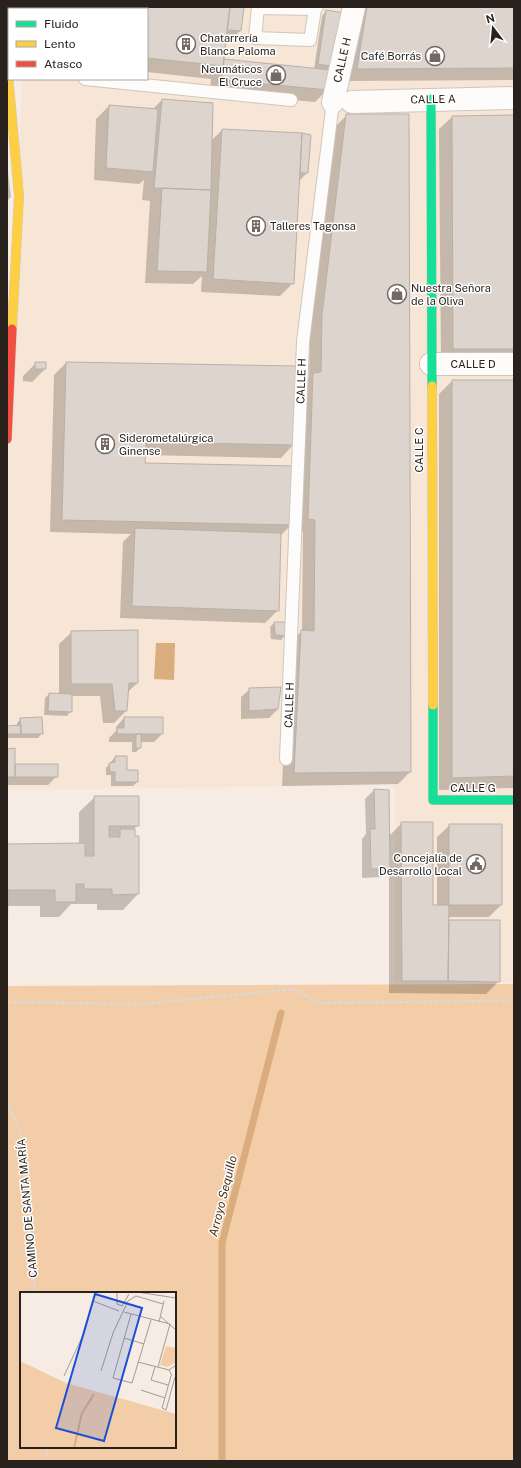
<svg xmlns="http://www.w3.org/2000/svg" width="521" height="1468" font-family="'Public Sans',sans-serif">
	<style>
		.built { fill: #f7e5d5 }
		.green { fill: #f2cda7; fill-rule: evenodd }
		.water { fill: #daad7e }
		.shadow { fill: #0003 }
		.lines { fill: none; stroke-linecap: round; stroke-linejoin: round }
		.stream { stroke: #daad7e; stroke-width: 7 }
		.building { fill: #dcd4cd; stroke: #b8b1aa }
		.lane-casing { stroke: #cec7c0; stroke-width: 14 }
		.street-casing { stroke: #cec7c0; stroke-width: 24 }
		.fast-casing { stroke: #cec7c0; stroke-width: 10 }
		.slow-casing { stroke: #cec7c0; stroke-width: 10 }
		.jam-casing { stroke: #cec7c0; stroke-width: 10 }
		.path { stroke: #dcd9d6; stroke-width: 2.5; stroke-dasharray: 4 2; stroke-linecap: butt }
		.lane { stroke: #fefcfb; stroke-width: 12 }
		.street { stroke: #fefcfb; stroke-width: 22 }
		.fast { stroke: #16e098; stroke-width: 9 }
		.slow { stroke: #ffcf43; stroke-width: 9 }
		.jam { stroke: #f24e42; stroke-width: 9 }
		.labels { text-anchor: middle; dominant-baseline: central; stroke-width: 3; stroke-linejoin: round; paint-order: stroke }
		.poi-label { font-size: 11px; fill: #29221c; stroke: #fff; text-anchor: start }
		.street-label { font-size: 11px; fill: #29221c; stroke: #fff }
		.water-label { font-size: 12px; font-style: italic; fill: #4c3317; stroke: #fff }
		.inset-river { fill: none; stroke: #daad7e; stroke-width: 2 }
		.inset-road { fill: none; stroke: #a49b93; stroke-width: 1 }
		.view { fill: #1d4ed8; fill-opacity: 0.15; stroke: #1d4ed8; stroke-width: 2 }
		.inset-edge { fill: none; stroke: #29221c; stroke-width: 2 }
	</style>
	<rect width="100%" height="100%" fill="#f6ece3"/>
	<path class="built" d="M25 7H514V982H395V785L7 790V346L16 258 22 79H147V9H25Z"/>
	<path class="green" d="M514 984V1461H7V986ZM21 1293H175V1447H21Z"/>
	<path class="water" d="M156 643H175L174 680 154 679Z"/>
	<path class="shadow" d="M15 7H243L240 31 236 35 226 34 223 60 314 69 322 16 326 11 344 14 328 89 315 102 210 92 211 79 147 72V9H15Z
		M357 7H514V80L345 81Z
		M68 79H95L92 82Z
		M162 100 211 141 222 130 310 136 307 173 298 182 293 283 280 296 201 292 202 276 193 284 145 283 150 201 142 200 144 180 139 184 94 180 96 119 109 106 153 109Z
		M347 115 410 772 398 784 282 786 289 643 302 631 303 532 296 531 301 386 309 378 310 328 334 128Z
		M514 116V361H441L439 129 452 117Z
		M7 164 11 197 7 201Z
		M36 363H45V369L32 382 23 381V376Z
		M66 363 293 445 281 458 145 455 144 464 292 524 280 536 278 610 265 623 120 618 123 542 131 534 50 532 54 375Z
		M452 381H514V788L439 790V394Z
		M274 623 285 635 281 640 271 639 270 627Z
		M72 632 137 683 127 693 126 711 114 723H103L100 696H71V711L67 716 44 715 45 698 49 694 59 695V644Z
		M250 689 278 709 269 718 241 719V697Z
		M124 718 162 734 154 742H140V748L136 752H132V742H109V738L116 731V727Z
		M21 719 42 733 38 738H7V727L17 726V723Z
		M7 750 14 765 57 776 48 785H7Z
		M115 757 126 771 137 782 133 786H111V775H106V768Z
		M374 790 389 836 402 823 432 906H437V837L450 825 501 905 489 917H448V921H499V981L486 994 389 993V869L381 877 362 878V839L366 834 365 799Z
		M95 797 138 825 134 829V837L138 894 123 910H97V904H71L59 917H40V906H7V845L79 844V812Z"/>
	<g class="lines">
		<path class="stream" d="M222 1461V1243L281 1013"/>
	</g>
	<path class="building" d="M26 7H113V9H25Z
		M113 7H230L223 66 147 58V9H113Z
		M230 7H244L241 31 227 30Z
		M367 7H514V68L357 69Z
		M326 10 345 13 337 67 318 64Z
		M224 59 331 70 329 90 222 80Z
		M162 99 213 103 211 190 154 188Z
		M109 105 158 109 153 172 106 168Z
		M346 114H409L411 772 294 773 301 630 314 631 315 520 308 519 313 373 321 372 322 315Z
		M514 115V349H453L452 116Z
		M222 129 302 133 294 284 213 279Z
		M302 133 311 135 308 173H300Z
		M162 188 211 190 207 272 157 271Z
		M35 362H46V369H35Z
		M66 362 296 366 294 445 146 442 145 463 294 466 293 525 62 520Z
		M452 380H514V776L452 778Z
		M135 528 281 533 279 611 132 606Z
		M274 622H288L286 636 275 635Z
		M138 630V683H129L127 711H115L112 684H71V631Z
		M281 687 278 709 249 711V688Z
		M49 693 72 694V712L48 711Z
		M42 717 43 734H21L20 718Z
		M124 717H163V734H117V728H124Z
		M21 725V734H7V726Z
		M136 734H141V748H136Z
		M15 748V777H7V749Z
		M115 756H127V770H138V782H115V772H110L109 763 115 762Z
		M15 764H58V777H15Z
		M374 789 389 790 390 869H371L370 829H375Z
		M94 796H139V826H109V837H120V829H135V836H139V894L112 895V889H84V884H76V902H55V890H8L7 953V844L85 843V856H94Z
		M401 822H433V905H449L448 981H402Z
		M449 824H502V905H449Z
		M449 920H500V982L448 981Z"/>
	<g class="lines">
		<g class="lane-casing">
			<path id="lane" d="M258 7 255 38 310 40 315 9 317 7
				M258 8 315 9
				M85 79 291 100
				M286 759 303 342 333 102"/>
		</g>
		<g class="street-casing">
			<path id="street" d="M7 36 9 18
				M333 102 354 7
				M352 102 514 98
				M431 364H514"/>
		</g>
		<g class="fast-casing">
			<path id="fast" d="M431 99 432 386
				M433 705V800H514"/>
		</g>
		<g class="slow-casing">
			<path id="slow" d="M7 63 19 196 12 329
				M432 386 433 705"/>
		</g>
		<g class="jam-casing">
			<path id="jam" d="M7 439 12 329"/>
		</g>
		<path class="path" d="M7 1002 143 1004 294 989 320 1003 503 1001 514 1002
			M7 1101 22 1138 35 1293
			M47 1447 48 1461"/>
		<use href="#lane" class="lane"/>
		<use href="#street" class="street"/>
		<use href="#fast" class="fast"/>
		<use href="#slow" class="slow"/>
		<use href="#jam" class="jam"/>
	</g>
	<defs>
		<g id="building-ring" transform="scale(1)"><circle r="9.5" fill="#fff" stroke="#716962" stroke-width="1.5"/><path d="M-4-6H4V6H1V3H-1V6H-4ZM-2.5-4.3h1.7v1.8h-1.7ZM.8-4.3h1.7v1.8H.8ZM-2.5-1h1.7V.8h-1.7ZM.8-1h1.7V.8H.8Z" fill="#716962"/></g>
		<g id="shop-ring" transform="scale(1)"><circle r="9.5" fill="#fff" stroke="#716962" stroke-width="1.5"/><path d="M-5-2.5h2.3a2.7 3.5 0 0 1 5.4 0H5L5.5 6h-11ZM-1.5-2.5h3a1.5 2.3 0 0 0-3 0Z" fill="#716962"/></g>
		<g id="civic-ring" transform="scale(1)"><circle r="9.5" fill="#fff" stroke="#716962" stroke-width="1.5"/><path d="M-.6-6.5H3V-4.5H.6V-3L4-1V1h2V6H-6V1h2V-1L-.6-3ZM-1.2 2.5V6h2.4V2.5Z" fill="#716962"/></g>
	</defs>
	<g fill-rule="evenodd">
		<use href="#building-ring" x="186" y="44"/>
		<use href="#shop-ring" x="435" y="56"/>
		<use href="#shop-ring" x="276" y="75"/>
		<use href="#building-ring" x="256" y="226"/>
		<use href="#shop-ring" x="397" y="294"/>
		<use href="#building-ring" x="105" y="444"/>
		<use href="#civic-ring" x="476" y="864"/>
	</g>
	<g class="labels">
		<g class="poi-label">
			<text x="200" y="38">Chatarrería<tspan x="200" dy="13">Blanca Paloma</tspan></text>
			<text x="421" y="56" text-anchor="end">Café Borrás</text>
			<text x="262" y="69" text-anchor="end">Neumáticos<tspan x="262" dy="13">El Cruce</tspan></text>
			<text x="270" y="226">Talleres Tagonsa</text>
			<text x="411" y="288">Nuestra Señora<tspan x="411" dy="13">de la Oliva</tspan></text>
			<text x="119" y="438">Siderometalúrgica<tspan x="119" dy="13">Ginense</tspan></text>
			<text x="462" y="858" text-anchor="end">Concejalía de<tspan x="462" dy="13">Desarrollo Local</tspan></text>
		</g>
		<g class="street-label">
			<text transform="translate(342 60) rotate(-77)">CALLE H</text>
			<text transform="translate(433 99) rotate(-1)">CALLE A</text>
			<text x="473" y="364">CALLE D</text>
			<text transform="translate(301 381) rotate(-88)">CALLE H</text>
			<text transform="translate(419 450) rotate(-90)">CALLE C</text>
			<text transform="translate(289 705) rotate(-88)">CALLE H</text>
			<text x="473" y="788">CALLE G</text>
			<text transform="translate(27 1208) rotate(-95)">CAMINO DE SANTA MARÍA</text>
		</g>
		<g class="water-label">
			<text transform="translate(223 1196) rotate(-76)">Arroyo Sequillo</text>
		</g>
	</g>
	<g transform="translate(20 1292)">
		<rect width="156" height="156" fill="#f6ece3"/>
		<path d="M146 54 156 56 155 71 148 75 140 73ZM0 69 46 91 156 122V156H0Z" fill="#f2cda7"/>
		<path class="inset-river" d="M54 156 62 121 74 102"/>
		<path class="inset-road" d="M97 0V12L102 14 109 2M101 0H114M117 0 156 6M73 9 99 19M104 20 150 32M111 22 93 86 112 91 131 28M140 24 156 38M139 30 144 9M104 46 124 52M118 70 149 78M135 75 131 88 148 93M138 75 150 32M81 79 93 41 108 9 116 4 143 12M44 84 64 41 76 0M151 84 142 116 146 118 155 85M152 84 149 78 156 73M121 98 145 106"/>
		<path class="view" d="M75 2 122 16 84 149 36 136Z"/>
		<rect width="156" height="156" class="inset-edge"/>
	</g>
	<rect width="521" height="1468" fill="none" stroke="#29221c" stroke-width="16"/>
	<rect x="8" y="8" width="140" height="72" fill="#ffffff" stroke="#a9a7a4"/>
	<rect x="16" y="21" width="20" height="6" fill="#16e098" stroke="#a9a7a4"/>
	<text x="44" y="28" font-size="12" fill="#29221c">Fluido</text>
	<rect x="16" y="41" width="20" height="6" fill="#ffcf43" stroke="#a9a7a4"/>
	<text x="44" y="48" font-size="12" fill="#29221c">Lento</text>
	<rect x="16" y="61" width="20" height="6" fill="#f24e42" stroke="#a9a7a4"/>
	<text x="44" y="68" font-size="12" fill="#29221c">Atasco</text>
	<g transform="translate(493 28) rotate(344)" stroke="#ffffff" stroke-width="3" paint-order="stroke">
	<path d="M0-3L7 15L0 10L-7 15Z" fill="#29221c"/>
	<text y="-6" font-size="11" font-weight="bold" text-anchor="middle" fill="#29221c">N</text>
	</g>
</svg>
